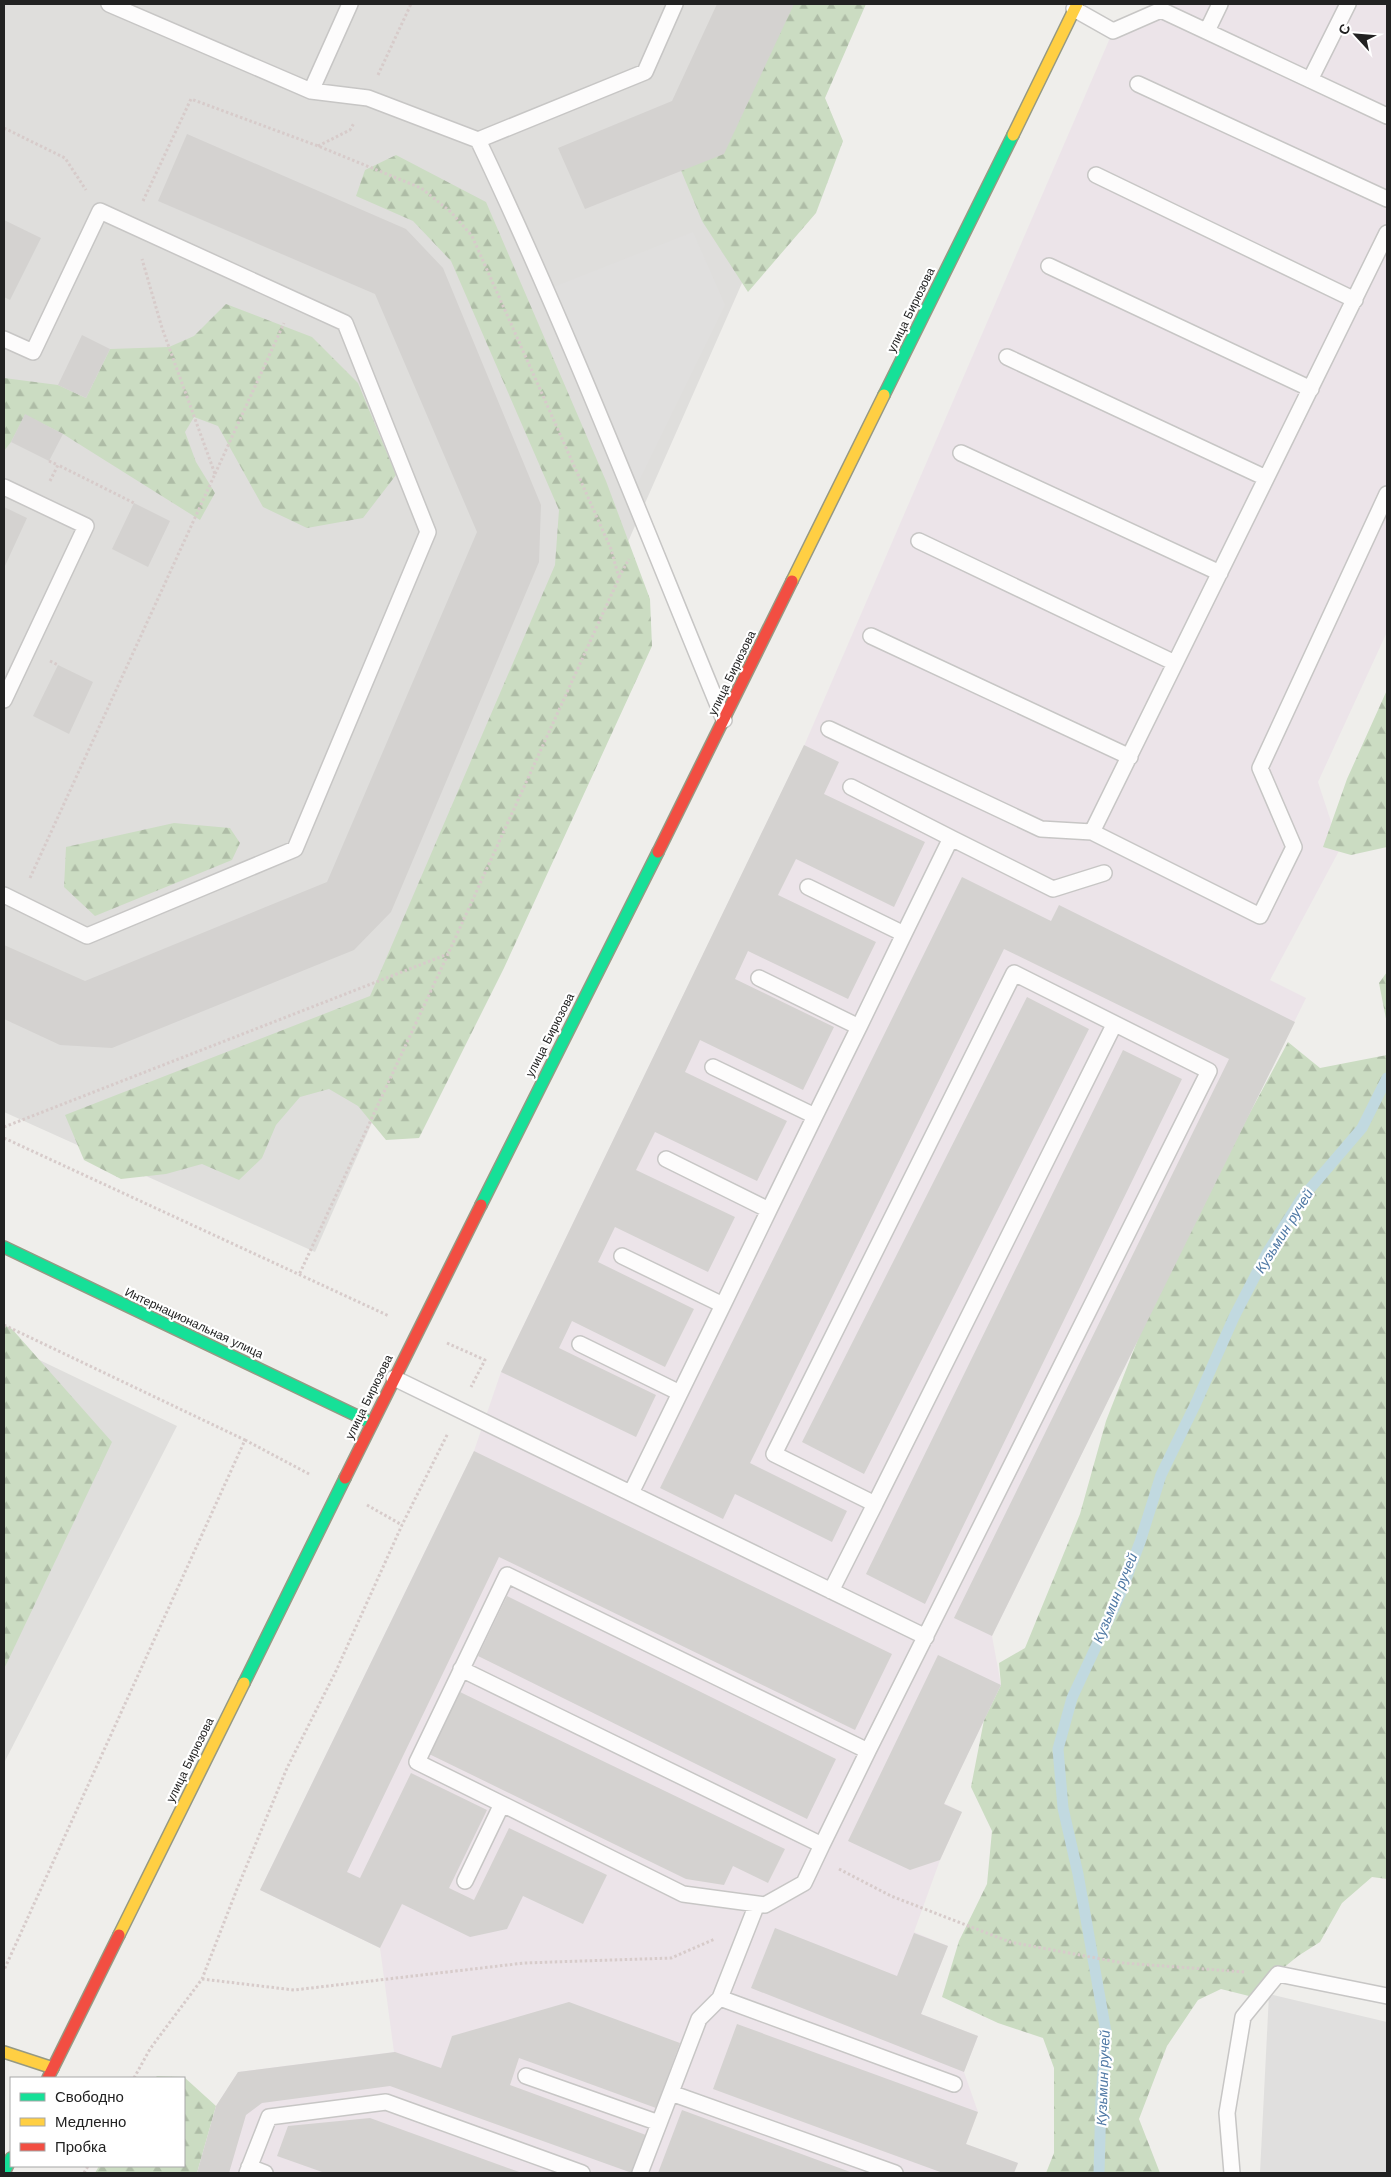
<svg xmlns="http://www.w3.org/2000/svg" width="1391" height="2177" font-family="'Work Sans',sans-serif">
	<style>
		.residential { fill: #dfdedc }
		.industrial { fill: #ece4e9 }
		.forest { fill: url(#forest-firs) }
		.parking { fill: #e0dfde }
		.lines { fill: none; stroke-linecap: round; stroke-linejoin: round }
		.stream { stroke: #c1d9e0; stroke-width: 11 }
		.building { fill: #d4d2d0 }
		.lane-casing { stroke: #c7c6c5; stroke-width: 18 }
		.fast-casing { stroke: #969983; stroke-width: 14 }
		.slow-casing { stroke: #969983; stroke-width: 14 }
		.jam-casing { stroke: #969983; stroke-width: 14 }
		.path { stroke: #d7cbca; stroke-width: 3; stroke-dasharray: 2.5 2.5; stroke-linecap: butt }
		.lane { stroke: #fdfcfc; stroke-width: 15 }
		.fast { stroke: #16e098; stroke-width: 11 }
		.slow { stroke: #ffcf43; stroke-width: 11 }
		.jam { stroke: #f24e42; stroke-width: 11 }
		.labels { text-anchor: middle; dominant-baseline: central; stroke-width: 4.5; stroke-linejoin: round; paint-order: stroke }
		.street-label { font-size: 12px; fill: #222; stroke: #fff }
		.water-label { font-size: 14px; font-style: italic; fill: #5079a5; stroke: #fff }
	</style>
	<defs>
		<pattern id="forest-firs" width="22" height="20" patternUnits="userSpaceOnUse" patternTransform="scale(1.25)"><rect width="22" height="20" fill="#cbdcc2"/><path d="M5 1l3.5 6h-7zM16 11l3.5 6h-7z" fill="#aebca6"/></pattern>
	</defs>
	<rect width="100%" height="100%" fill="#efeeeb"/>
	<path class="residential" d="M4 4H865L315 1252 4 1112Z
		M4 1343 177 1426 4 1763Z"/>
	<path class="industrial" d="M1164 4H1387V632L1318 782 1340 849 1270 980 1306 998 992 1636 1001 1685 944 1803 962 1812 940 1860 914 1932 948 1946 921 2014 978 2036 964 2072 978 2112 966 2144 1018 2163 1014 2173H197L216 2106 238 2072 394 2052 380 1948 260 1890 474 1451 501 1372 804 746 1113 31Z"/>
	<path class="forest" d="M768 4H866L825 98 843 141 816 213 748 292 702 221 680 168 718 110Z
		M396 155 486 202 606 481 650 599 652 646 504 968 419 1138 386 1140 358 1106 329 1089 300 1097 276 1125 262 1158 239 1180 202 1164 166 1174 121 1179 84 1160 65 1115 370 996 555 565 559 510 451 261 413 221 356 196 365 170Z
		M226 304 312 337 358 383 396 475 363 518 307 528 263 507 218 426 194 417 185 432 196 462 215 493 200 520 63 434 25 415 11 442 4 451V378L58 385 86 398 110 349 169 347 194 336Z
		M1387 690V847L1351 855 1323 847 1347 779Z
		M174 823 230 828 240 843 232 860 95 916 64 887 66 847Z
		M1387 972V1024L1379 983Z
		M1288 1042 1320 1068 1387 1055V1879L1372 1877 1342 1903 1320 1942 1298 1956 1249 1996 1221 1989 1198 2000 1167 2046 1139 2119 1160 2173H1046L1054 2153V2068L1043 2038 998 2023 942 1997 959 1941 987 1884 992 1831 971 1787 984 1720 1001 1685 999 1663 1025 1648 1080 1514 1106 1421 1140 1334 1246 1120Z
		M4 1325 12 1329 112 1442 4 1669Z
		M157 2076 184 2077 216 2106 197 2173H95L99 2166H184V2078H155Z"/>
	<path class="parking" d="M693 232 725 305 632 495 546 290Z
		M1269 1994 1387 2022V2173H1260Z"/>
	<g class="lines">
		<path class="stream" d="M1099 2173 1101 2099 1106 2032 1078 1874 1063 1808 1058 1749 1072 1698 1120 1595 1140 1542 1161 1475 1196 1403 1234 1317 1267 1253 1302 1198 1362 1128 1387 1078"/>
	</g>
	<path class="building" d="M717 4H794L724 154 585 209 558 148 672 101Z
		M187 134 406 229 443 268 541 505 539 562 391 912 354 950 112 1048 60 1045 4 1019V945L85 981 327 882 477 532 375 294 158 201Z
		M4 220 41 238 10 300 4 297Z
		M82 335 110 349 86 398 58 385Z
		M25 414 63 434 49 461 11 442Z
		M134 503 170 521 148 567 112 549Z
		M4 507 27 518 4 568Z
		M58 665 93 682 69 734 33 716Z
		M804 745 839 762 824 794 925 842 894 907 796 859 778 895 876 942 848 999 748 951 735 979 834 1027 803 1090 700 1040 685 1072 787 1121 757 1181 655 1132 636 1170 735 1217 708 1272 615 1227 598 1262 694 1309 665 1367 572 1321 559 1348 656 1395 636 1437 501 1372Z
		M962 877 1051 921 1059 905 1295 1022 992 1636 954 1618 1229 1059 1004 949 750 1463 847 1511 832 1542 735 1494 723 1519 660 1488Z
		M1027 997 1089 1029 864 1474 802 1442Z
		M1123 1050 1182 1079 925 1604 866 1574Z
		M474 1451 892 1654 855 1730 499 1557 347 1872 360 1878 411 1773 487 1810 449 1888 474 1900 509 1828 607 1875 583 1924 523 1896 507 1929 470 1937 402 1904 380 1948 260 1890Z
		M507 1596 836 1759 807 1819 478 1656Z
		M938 1655 1001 1685 944 1804 962 1812 940 1860 910 1870 848 1841Z
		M460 1692 785 1849 768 1883 733 1866 724 1885 686 1879 429 1754Z
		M775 1928 897 1976 914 1933 948 1946 921 2014 978 2036 964 2072 751 1988Z
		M569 2002 680 2043 656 2108 519 2058 510 2085 646 2135 632 2173 390 2086 262 2103 246 2115 229 2173H197L216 2106 238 2072 395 2052 441 2068 452 2036Z
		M737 2024 978 2112 966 2144 1018 2163 1014 2173H943L713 2089Z
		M682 2110 853 2173H658Z
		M370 2118 522 2173H325L277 2156 288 2126Z"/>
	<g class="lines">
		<g class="lane-casing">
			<path id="lane" d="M109 4 311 91
				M350 4 311 91 368 98 478 140
				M675 4 645 72 478 140C568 329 644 526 724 720
				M1074 9 1113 31 1161 10 1387 116
				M1207 31 1220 4
				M1310 80 1348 4
				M1138 84 1387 199
				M1096 175 1355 300
				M1387 233 1092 832 1260 916 1294 847 1260 768 1387 494
				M1049 266 1311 389
				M4 339 33 352 100 211 345 323 428 532 295 849 87 936 4 895
				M1007 357 1266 478
				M961 453 1220 573
				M4 487 86 526 4 700
				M919 541 1175 663
				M871 636 1130 757
				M829 729 1041 829 1092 832
				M851 787 951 838
				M808 887 904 934 859 1027
				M904 934 951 838 1053 889 1104 873
				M759 978 859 1027 815 1116
				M713 1067 815 1116 769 1210
				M666 1159 769 1210 723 1305
				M622 1256 723 1305 680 1393
				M580 1344 680 1393 631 1493
				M394 1378 926 1637
				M831 1591 875 1504
				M461 1669 822 1845 868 1751
				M502 1804 683 1894 765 1905 804 1883 822 1845
				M465 1881 502 1804 417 1762 507 1575 868 1751 1209 1071 1014 973 774 1454 875 1504 1114 1025
				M720 1998 954 2084
				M526 2076 659 2123
				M671 2093 895 2173
				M249 2167 265 2173
				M247 2173 269 2117 386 2102 582 2173
				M640 2173 699 2019 720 1998 757 1904
				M1232 2173 1227 2113 1243 2017 1278 1974 1387 1996"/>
		</g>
		<g class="fast-casing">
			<path id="fast" d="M884 395 1013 135
				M481 1205 658 852
				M4 1247 372 1423
				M244 1683 345 1478
				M4 2173 11 2158"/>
		</g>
		<g class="slow-casing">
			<path id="slow" d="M1013 135 1077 4
				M792 581 884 395
				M119 1935 244 1683
				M4 2052 53 2068"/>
		</g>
		<g class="jam-casing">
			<path id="jam" d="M658 852 792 581
				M345 1478 481 1205
				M48 2078 119 1935"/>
		</g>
		<path class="path" d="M378 75 411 4
			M4 128 65 158 86 190
			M318 146 350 130 354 123
			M143 201 191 99 318 146 421 188 451 212 472 236 611 549 619 578 448 954 299 1275
			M49 461 58 465
			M215 474 284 323
			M50 481 58 465 134 503
			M619 577 629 559
			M50 661 58 665
			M30 878 215 474 162 328 142 259
			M4 1127 448 954
			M4 1138 389 1316
			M4 1325 245 1440 4 1970
			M447 1343 485 1360 471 1387
			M245 1440 311 1475
			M367 1505 402 1525
			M839 1869 891 1896 1010 1942 1123 1963 1245 1972
			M202 1979 294 1990 524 1963 671 1958 715 1939
			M134 2078 150 2049 202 1979 237 1889 287 1768 336 1671 402 1525 448 1433
			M84 2173 88 2166"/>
		<use href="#lane" class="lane"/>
		<use href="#fast" class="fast"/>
		<use href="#slow" class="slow"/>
		<use href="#jam" class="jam"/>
	</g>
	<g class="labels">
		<g class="street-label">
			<text transform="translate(911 310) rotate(-64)">улица Бирюзова</text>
			<text transform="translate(732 673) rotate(-64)">улица Бирюзова</text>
			<text transform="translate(550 1035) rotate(-63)">улица Бирюзова</text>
			<text transform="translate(194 1323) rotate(25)">Интернациональная улица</text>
			<text transform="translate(369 1397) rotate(-64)">улица Бирюзова</text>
			<text transform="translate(190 1760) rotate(-64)">улица Бирюзова</text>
		</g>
		<g class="water-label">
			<text transform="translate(1284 1231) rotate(-58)">Кузьмин ручей</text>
			<text transform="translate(1115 1598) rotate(-68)">Кузьмин ручей</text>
			<text transform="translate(1103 2078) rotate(-88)">Кузьмин ручей</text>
		</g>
	</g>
	<rect width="1391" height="2177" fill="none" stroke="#222222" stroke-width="10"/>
	<rect x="10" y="2077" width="175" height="90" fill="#ffffff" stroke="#a7a7a7"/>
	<rect x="20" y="2093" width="25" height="8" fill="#16e098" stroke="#a7a7a7"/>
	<text x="55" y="2102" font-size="15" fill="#222222">Свободно</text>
	<rect x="20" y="2118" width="25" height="8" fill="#ffcf43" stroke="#a7a7a7"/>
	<text x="55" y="2127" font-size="15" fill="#222222">Медленно</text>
	<rect x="20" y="2143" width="25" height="8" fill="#f24e42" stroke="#a7a7a7"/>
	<text x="55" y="2152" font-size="15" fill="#222222">Пробка</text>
	<g transform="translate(1356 35) rotate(296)" stroke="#ffffff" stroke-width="4" paint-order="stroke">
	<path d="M0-4L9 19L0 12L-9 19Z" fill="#222222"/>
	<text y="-8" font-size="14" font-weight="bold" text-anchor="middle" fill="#222222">С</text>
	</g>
</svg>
